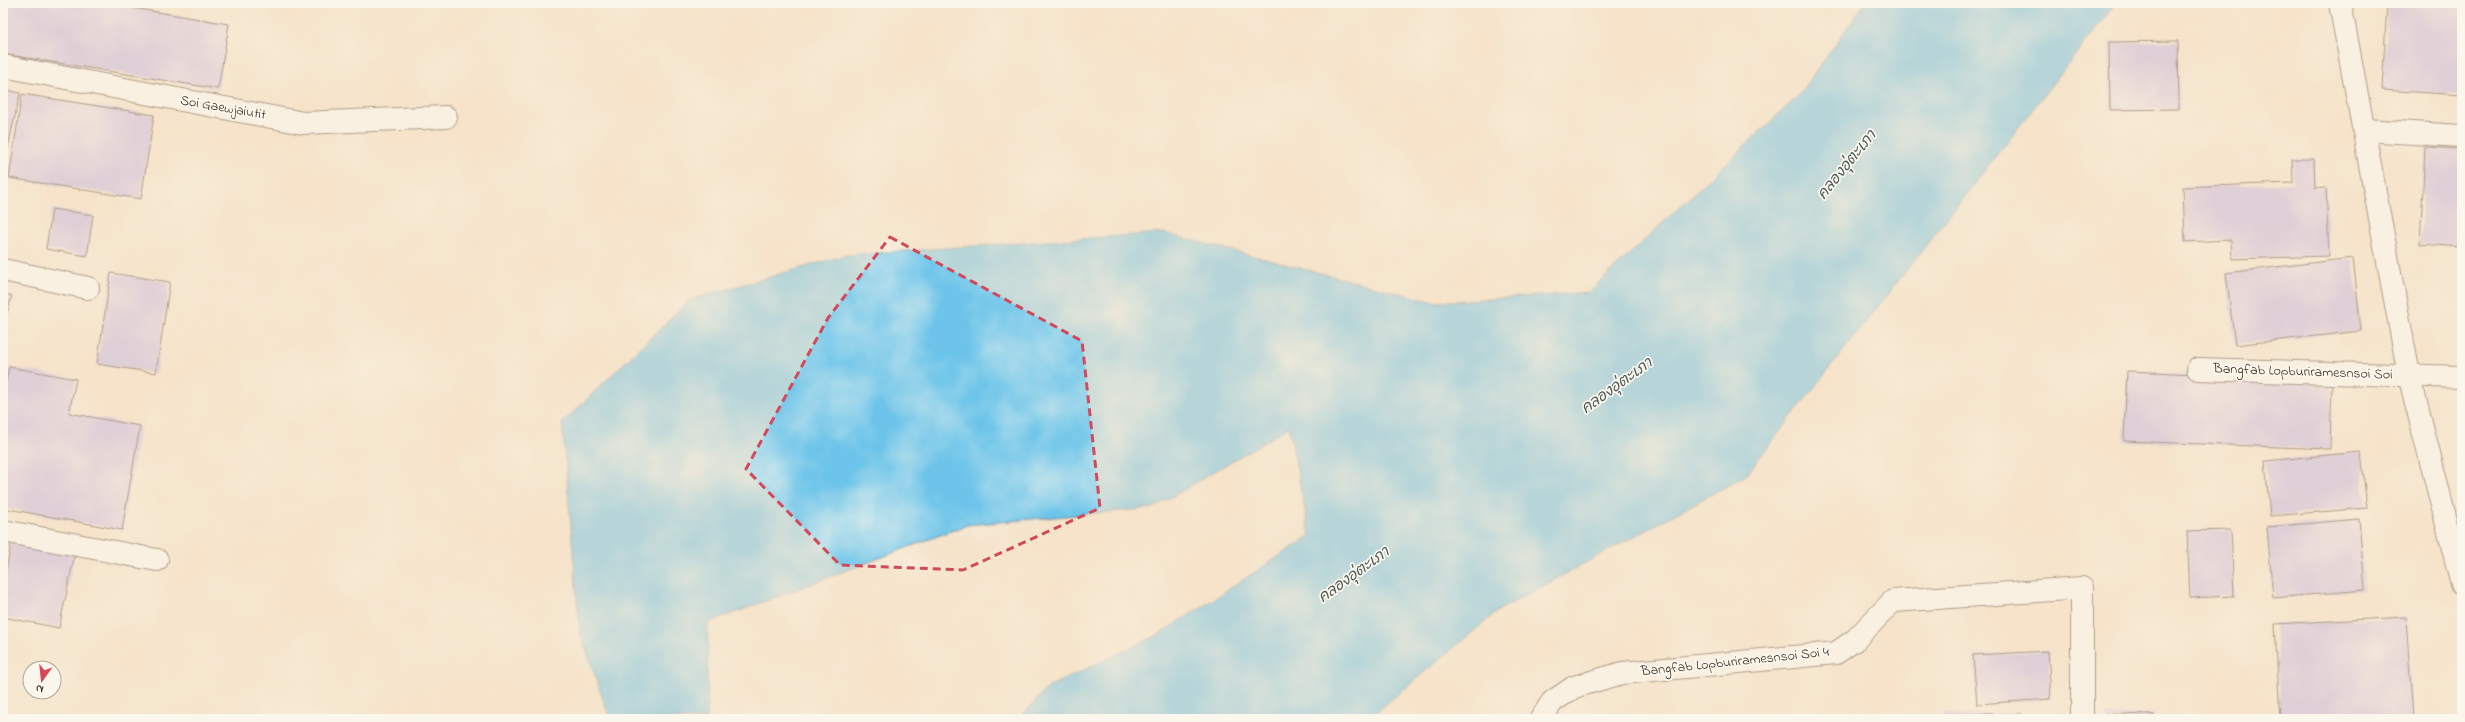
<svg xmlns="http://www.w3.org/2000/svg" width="2465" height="722" font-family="'Indie Flower','Playpen Sans Thai',sans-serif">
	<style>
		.water { fill: #6cc4ea; stroke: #547784 }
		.building { fill: #c4b5e5 }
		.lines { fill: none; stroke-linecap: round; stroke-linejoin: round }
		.street-casing { stroke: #574638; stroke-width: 24 }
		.secondary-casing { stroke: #574638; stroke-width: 24 }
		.street { stroke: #fff; stroke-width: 22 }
		.secondary { stroke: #fff; stroke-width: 22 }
		.marked { fill: none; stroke: #d1495b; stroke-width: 3; stroke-dasharray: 8 5; stroke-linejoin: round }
		.labels { text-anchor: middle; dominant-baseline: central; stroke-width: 3.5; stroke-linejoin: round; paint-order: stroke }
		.street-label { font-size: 14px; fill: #3b2a1e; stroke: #fbf7ec }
		.water-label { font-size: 15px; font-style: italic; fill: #4a585b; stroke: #fbf7ec }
	</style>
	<rect width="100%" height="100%" fill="#fbf7ec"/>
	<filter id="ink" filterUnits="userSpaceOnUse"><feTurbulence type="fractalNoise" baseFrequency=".025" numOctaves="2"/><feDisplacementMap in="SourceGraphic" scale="8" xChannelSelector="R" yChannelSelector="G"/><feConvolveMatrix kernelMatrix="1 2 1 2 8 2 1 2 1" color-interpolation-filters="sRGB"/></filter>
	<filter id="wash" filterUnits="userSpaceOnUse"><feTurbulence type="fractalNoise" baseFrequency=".012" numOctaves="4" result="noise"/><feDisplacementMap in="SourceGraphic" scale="16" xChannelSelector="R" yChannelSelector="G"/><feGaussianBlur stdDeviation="0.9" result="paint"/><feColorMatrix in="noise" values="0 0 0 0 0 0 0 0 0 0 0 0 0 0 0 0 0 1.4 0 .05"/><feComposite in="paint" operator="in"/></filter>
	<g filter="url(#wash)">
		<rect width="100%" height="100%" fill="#f5e3ca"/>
		<path class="water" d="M1865 3H2114L2112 8 1745 476 1499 610 1368 719H1019L1048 687 1160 634 1310 536 1289 427 1153 508 967 525 708 623 707 719H610L580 632 562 423 690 300 846 255 1163 233 1434 302 1588 293 1799 95Z"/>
		<g id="blocks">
			<path class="building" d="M3 3H103L229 24 218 89 3 54Z
				M2387 3H2462V95L2382 90Z
				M2178 41 2179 109 2110 110 2109 42Z
				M3 89 20 93 4 166H3Z
				M22 94 154 115 141 199 9 178Z
				M2425 147 2462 149V247L2420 244Z
				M2292 159H2314L2315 188 2326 187 2329 256 2232 259 2231 240 2185 242 2183 187 2293 183Z
				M52 209 93 215 87 256 46 249Z
				M2353 258 2361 331 2235 345 2226 273Z
				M111 273 170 282 156 373 97 364Z
				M3 293 12 296 3 327Z
				M9 367 76 379 69 413 140 426 122 530 3 508V398Z
				M2127 371 2332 380 2330 449 2124 441Z
				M2361 452 2367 508 2270 516 2265 461Z
				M2359 519 2365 590 2273 598 2267 527Z
				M2231 530 2234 596 2190 598 2187 531Z
				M12 540 75 553 59 628 3 617V585Z
				M2406 617 2413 719H2280L2275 624Z
				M2048 651 2051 699 1977 704 1973 655Z
				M1943 714H2022V719H1943Z
				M2106 714 2154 715V719H2106Z
				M3 715 22 718V719H3Z"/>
		</g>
	</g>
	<g filter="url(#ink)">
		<use href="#blocks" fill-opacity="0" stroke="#574638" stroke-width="1"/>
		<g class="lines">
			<g class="street-casing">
				<path id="street" d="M3 66 303 123 446 117
					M2364 130 2462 136
					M3 270 88 288
					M2198 369 2462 377
					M3 531 157 560
					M1541 719 1552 702 1574 687 1622 673 1836 653 1855 640 1893 601 2082 588V719"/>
			</g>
			<g class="secondary-casing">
				<path id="secondary" d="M2340 3 2409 375 2462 584"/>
			</g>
			<use href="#street" class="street"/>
			<use href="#secondary" class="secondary"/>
		</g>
	</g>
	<path d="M0 0H2465V722H0ZM890 237 1082 341 1100 508 963 570 840 565 746 469 828 318Z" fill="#f5e3ca" fill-opacity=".55" fill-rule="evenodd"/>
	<path class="marked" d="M890 237 1082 341 1100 508 963 570 840 565 746 469 828 318Z"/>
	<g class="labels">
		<g class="street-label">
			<text transform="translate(223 108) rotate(10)">Soi Gaewjaiutit</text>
			<text transform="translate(2303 372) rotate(2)">Bangfab Lopburiramesnsoi Soi</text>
			<text transform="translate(1735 662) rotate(-6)">Bangfab Lopburiramesnsoi Soi 4</text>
		</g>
		<g class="water-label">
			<text transform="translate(1847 165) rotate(-51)">คลองอุ่ตะเภา</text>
			<text transform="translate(1617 386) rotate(-36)">คลองอุ่ตะเภา</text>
			<text transform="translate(1354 575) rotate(-36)">คลองอุ่ตะเภา</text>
		</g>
	</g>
	<rect width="2465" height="722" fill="none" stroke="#fbf7ec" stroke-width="16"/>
	<g transform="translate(42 680) rotate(195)"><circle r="19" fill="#fbf7ec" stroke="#aea59a"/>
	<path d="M0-3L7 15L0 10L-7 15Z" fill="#d1495b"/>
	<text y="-6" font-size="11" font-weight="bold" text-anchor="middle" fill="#3b2a1e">N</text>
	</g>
</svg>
